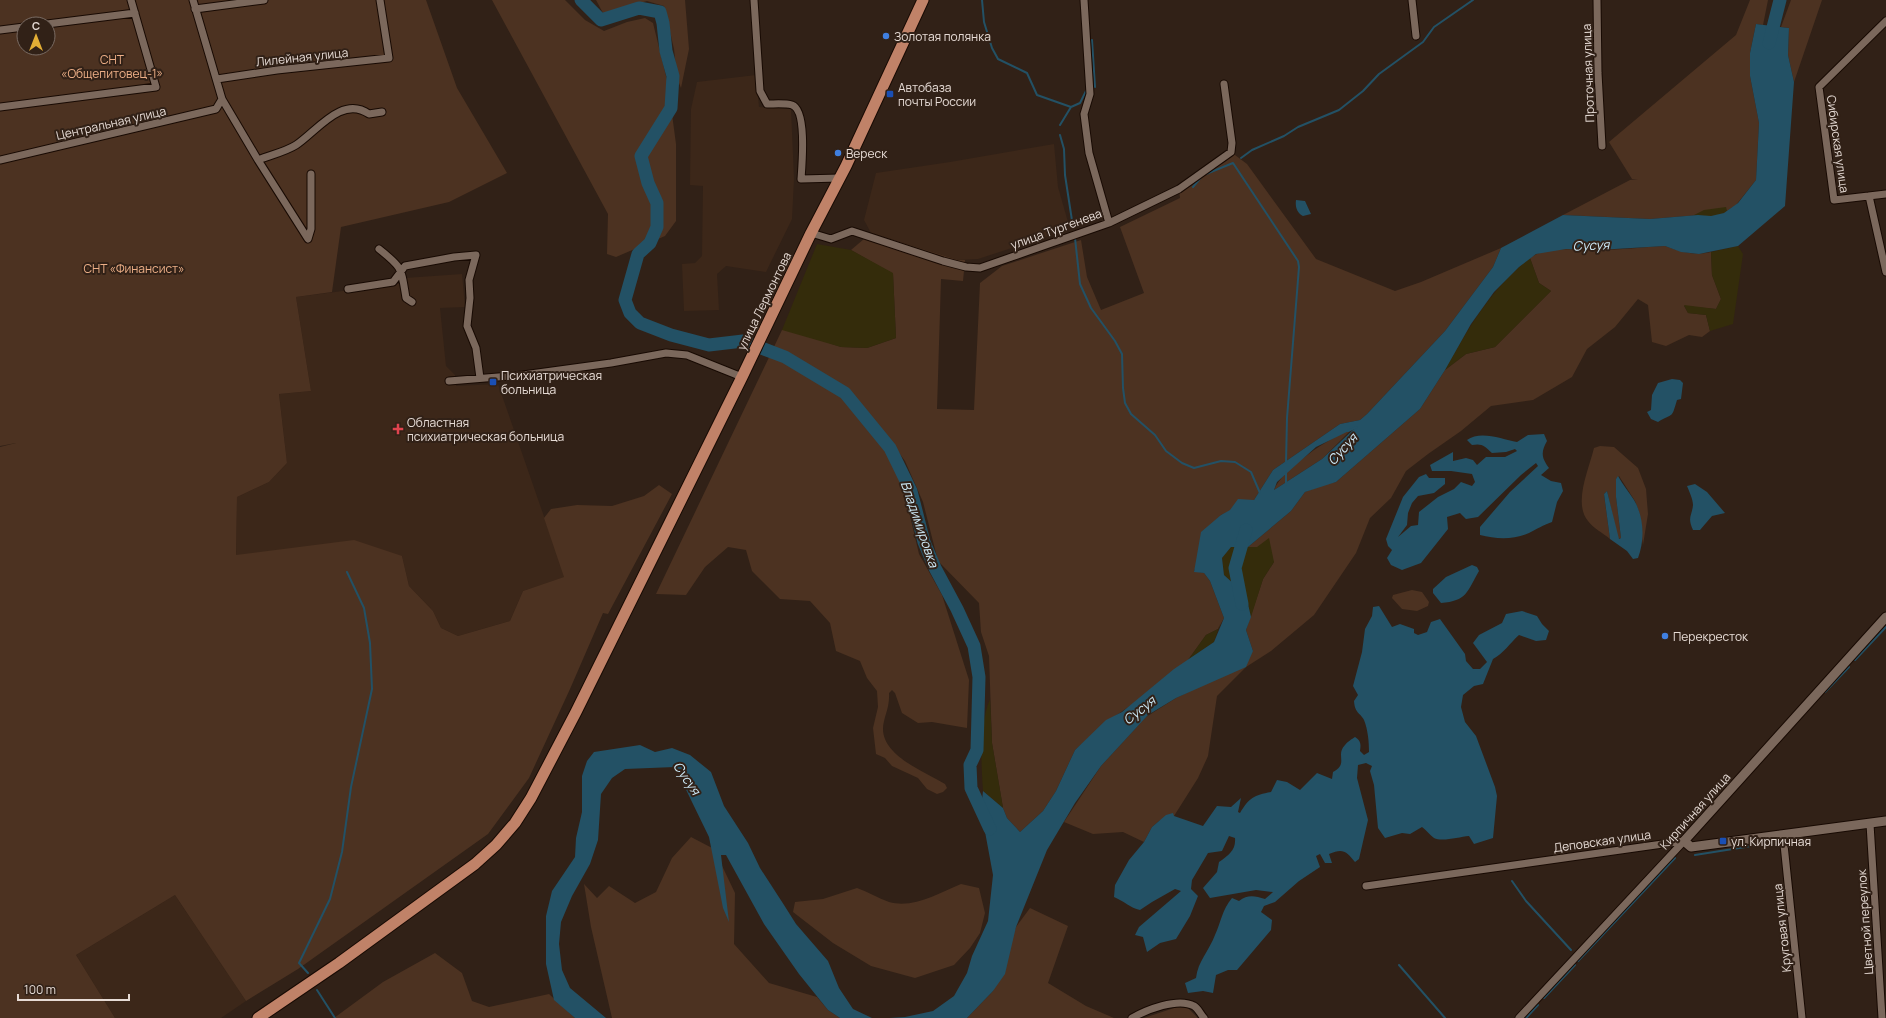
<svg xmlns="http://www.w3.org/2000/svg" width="1886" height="1018" font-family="Manrope,sans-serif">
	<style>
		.built { fill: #3c2719 }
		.green { fill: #4c3221; fill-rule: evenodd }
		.sand { fill: #342c0b }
		.water { fill: #235165; fill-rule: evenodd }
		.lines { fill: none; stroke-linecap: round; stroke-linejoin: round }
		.stream { stroke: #235165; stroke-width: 2 }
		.river { stroke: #235165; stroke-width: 13 }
		.minor-casing { stroke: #180a03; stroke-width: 9 }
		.tertiary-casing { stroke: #180a03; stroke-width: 11 }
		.trunk-casing { stroke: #180a03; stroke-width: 13 }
		.minor { stroke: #7b685c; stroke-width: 7 }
		.tertiary { stroke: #7b685c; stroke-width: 9 }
		.trunk { stroke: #c08268; stroke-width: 11 }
		.shop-dot { fill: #3f7fe0; stroke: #312117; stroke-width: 1.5 }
		.transit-dot { fill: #1a4fb4; stroke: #312117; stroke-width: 1.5 }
		.health-dot { fill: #e0444e; stroke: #312117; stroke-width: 1.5 }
		.labels { text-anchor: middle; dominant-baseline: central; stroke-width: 4; stroke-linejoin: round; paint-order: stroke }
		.poi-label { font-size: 12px; fill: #e6dbd5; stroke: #312117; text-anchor: start }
		.street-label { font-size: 12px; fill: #e6dbd5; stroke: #312117 }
		.park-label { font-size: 12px; fill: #edaf87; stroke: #312117 }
		.water-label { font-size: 13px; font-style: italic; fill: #cdeaf8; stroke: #312117 }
	</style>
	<rect width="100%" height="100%" fill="#312117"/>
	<path class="built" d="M756 75 759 107 791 109 794 179 792 219 766 272 726 266 717 274 719 310 684 311 682 264 695 263 702 256 703 186 690 185 691 109 697 82Z
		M1054 144 1058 187 1070 229 978 259 958 260 871 233 864 220 876 173 950 162Z
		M462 274 465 307 440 308 446 366 455 375 456 386 498 384 565 577 523 591 510 621 458 636 441 628 433 611 409 586 402 556 236 555 237 497 269 482 287 463 279 394 311 391 296 297 405 283V278Z
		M175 895 246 1001 221 1018H115L76 955Z"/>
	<path class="green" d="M0 0H426L457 88 507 173 449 202 341 227 332 292 296 297 311 391 279 394 287 463 269 482 237 497 236 555 354 540 402 556 409 586 433 611 441 628 458 636 510 621 523 591 564 577 544 518 551 509 577 505 612 506 644 496 659 485 672 494 608 614 603 613 570 689 529 778 488 834 298 969 246 1001 175 895 76 955 115 1018H0V447L16 443 0 446ZM24 24H48V48H24Z
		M492 0H565L585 20 604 31 627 22 645 18 653 23 668 84 676 144V221L665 236 616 257 607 254 608 214Z
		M596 0H685L689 49 681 88 677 78 674 49 664 6 647 1 603 13Z
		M1750 0H1768L1763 25 1756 24 1750 53V76L1759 123 1756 180 1736 205 1724 213 1650 219 1563 215 1630 180 1638 179H1632L1609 142 1736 35Z
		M1791 0H1822L1794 82 1788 55 1789 28 1781 27Z
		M1231 152 1247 164 1316 259 1395 291 1421 282 1501 248 1493 267 1445 331 1367 414 1360 420 1340 424 1273 470 1254 500 1221 515 1194 571 1204 573 1210 581 1224 618 1218 629 1206 635 1188 660 1140 699 1105 723 1075 750 1056 791 1043 811 1020 832 1007 818 1003 808 992 743 989 656 981 632 979 603 938 561 923 502 905 461 883 431 906 499 919 554 942 595 969 680 967 728 932 722 918 723 902 713 895 693 892 690 889 693C890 708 883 718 883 729 883 756 925 772 945 784L947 788 943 792 937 794 927 789 918 778 892 766 885 758 876 754 873 728 878 707 877 691 867 678 860 661 836 651 830 623 810 601 780 599 752 571 746 550 728 547 705 567 686 595 656 594 782 330 787 329 841 347 867 348 896 338 893 274 851 250 871 233 958 260H965L963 281 941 279 937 409 974 410 980 283 1002 266 1081 240 1087 277 1101 310 1144 293 1120 227 1180 198 1179 189Z
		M1665 246C1681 252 1694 256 1711 252L1712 275 1721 299 1716 309 1684 306 1688 313 1706 315 1710 331 1702 337 1689 335 1666 346 1652 342 1648 305 1638 299 1615 327 1587 349 1572 377 1533 400 1491 406 1461 431 1428 454 1406 471 1391 498 1370 518 1356 553 1314 615 1271 651 1246 667 1217 696 1208 756 1198 778 1174 816 1159 821 1152 827 1144 842 1123 832 1093 834 1064 822 1101 766 1146 717 1176 698 1209 682 1253 651 1246 630 1263 579 1274 562 1257 547H1248L1291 511 1305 492 1322 485 1336 482 1420 409 1445 370 1466 354 1495 347 1551 291 1539 283 1530 258C1546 246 1577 250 1597 250 1620 250 1643 247 1665 246Z
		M1352 429 1322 459 1274 490C1282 469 1330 437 1352 429Z
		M1600 446 1614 447 1638 468 1646 489 1648 514 1643 545 1639 512 1635 501 1619 476 1616 479V497L1621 538 1618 539 1607 491 1604 494 1610 539C1603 533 1593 528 1588 521 1573 503 1589 469 1594 448Z
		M1412 590 1422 592 1429 602 1428 606 1417 611 1402 609 1392 598 1393 595Z
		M691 837 714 849 735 893 734 944 769 983 817 997 828 1010 840 1018H612L591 927 584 884 597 898 609 886 635 903 656 892 672 858Z
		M961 884 979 888 985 913 980 933 970 948 954 965 915 978 871 966 833 943 793 912 795 902 823 899 857 888C868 892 878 898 889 902 913 909 939 893 961 884Z
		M1030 908 1068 926 1048 983 1086 1006 1114 1018H967L993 991 1016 927Z
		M435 953 462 973 472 1001 489 1007 549 994 575 1018H334L383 982Z
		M1177 1007 1188 1008 1198 1018H1144Z"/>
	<path class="sand" d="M1726 207 1727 211C1718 218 1705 216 1694 215L1704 210Z
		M817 244 851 250 893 273 896 338 867 348 841 347 782 330Z
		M1738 246 1743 254 1733 324 1710 331 1706 315 1688 313 1684 305 1716 309 1721 299 1712 275 1711 252Z
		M1530 258 1539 283 1551 291 1495 347 1466 354 1445 370C1469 327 1491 289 1530 258Z
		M1269 538 1274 562 1263 579 1251 617 1246 595 1224 575 1222 558 1231 547H1257Z
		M1220 624 1214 642 1188 660 1206 635 1218 629Z
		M990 699 992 743 1003 808 983 791C981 762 979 726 990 699Z"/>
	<path class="water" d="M1756 24 1789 28 1788 55 1794 82 1785 206 1738 246 1699 254 1681 252 1665 246 1598 250 1566 249 1536 254 1519 267 1494 292 1471 324 1445 370 1420 409 1336 482 1305 492 1291 511 1248 547H1231L1222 558 1224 575 1246 595 1251 617 1246 630 1253 651 1246 667 1176 698 1148 715 1101 766 1075 803 1047 850 1016 927 1005 974 993 991 967 1018H889L905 1017 933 1011 954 996 967 973 972 956 988 921 993 875 981 810 983 791 1003 808 1007 818 1020 832 1043 811 1056 791 1075 750 1106 720 1122 712 1174 669 1214 642 1224 618 1210 581 1204 573 1194 572 1201 532 1221 515 1230 510 1238 499 1254 500 1273 470 1340 424 1360 420 1367 414 1445 331 1493 267 1501 248 1563 215 1650 219 1698 215 1711 216 1724 213 1738 203 1756 180 1759 123 1750 76V53ZM1355 428 1322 459 1274 490 1277 482 1316 447Z
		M1296 200 1305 201 1311 214 1303 216C1297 213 1295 207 1296 200Z
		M1672 379 1680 380 1683 383 1681 399 1677 400C1671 420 1674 412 1658 422L1651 419 1647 412 1651 410 1652 395 1658 383Z
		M1544 434 1547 441C1541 452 1541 457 1549 468L1541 475 1551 481 1561 483 1563 491 1557 502 1552 522C1543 525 1537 529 1529 533 1513 540 1496 539 1480 535V527L1510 492 1538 466 1536 463 1521 475 1478 517 1466 519 1460 513 1447 517 1448 529 1421 563 1402 570 1391 565 1387 558 1392 550 1388 546 1386 539 1403 497 1419 477 1426 474 1429 478H1445V484L1434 493 1418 496 1412 503 1408 513 1407 525 1398 537 1411 526 1418 525 1419 512 1438 497 1454 489 1461 482 1472 486 1475 482 1472 474 1451 471H1432L1430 465 1453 452V461L1466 458 1473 460 1477 465 1486 457H1505L1517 451 1515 449 1506 452 1492 453C1485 446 1482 443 1472 445L1467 440C1480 430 1502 439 1517 442L1528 435Z
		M1618 476C1623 485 1629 492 1634 500 1644 517 1645 540 1638 558L1633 559 1627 551 1610 539 1604 494 1607 491 1619 539 1621 538 1616 497V479Z
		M1695 484 1707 492 1725 513 1712 516 1700 530H1693C1687 517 1692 516 1693 505 1693 499 1689 491 1687 486Z
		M1472 565 1477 567 1479 571C1467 592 1467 601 1441 603L1433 593V589L1446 577Z
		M1379 606 1392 627 1400 624 1414 629V633L1418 635 1427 632 1431 622 1440 619 1465 654 1466 661 1473 669H1480L1487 662 1473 643 1479 635 1502 623 1506 614 1522 611 1537 616 1542 624 1549 631 1546 640 1536 641 1519 635C1510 643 1503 654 1493 659L1483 684 1474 686 1463 695 1461 707 1465 722 1476 736 1495 787 1497 796 1493 838 1474 844 1469 836C1459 837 1442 842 1434 838 1430 835 1426 830 1422 827L1410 834 1402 833 1385 838 1378 828 1374 785 1370 771 1372 766 1366 763 1358 765 1357 778 1368 820 1359 859 1355 862C1346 851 1343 848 1329 854L1332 863H1325L1320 854 1316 856 1320 867 1299 881 1275 902 1264 906 1261 912 1272 920 1271 930 1237 970H1228L1216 975 1213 993 1203 991 1188 993 1185 983 1196 978C1198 961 1209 951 1215 935 1221 922 1222 910 1232 898L1239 901C1248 894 1255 896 1265 899L1273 892 1256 890 1210 898 1203 888 1217 872 1219 862C1229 855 1236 850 1235 838L1229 836 1222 851 1208 853 1192 880 1191 889 1198 896 1190 916 1176 939 1160 943 1147 952 1143 937 1135 935 1139 927 1181 891 1175 889 1152 902 1140 910C1130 908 1124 901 1114 897L1115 885 1129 860 1144 842 1152 827 1166 815 1173 813 1174 816 1203 826 1217 806 1231 807 1241 798 1238 812 1240 813C1249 798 1254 795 1271 792L1277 780 1287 782 1300 790 1317 773 1332 779 1333 772C1349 764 1335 755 1345 745 1347 742 1352 739 1355 737 1361 741 1361 744 1360 751L1364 755 1369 752C1369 742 1368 730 1364 720 1360 712 1355 714 1354 701L1358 695 1353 686 1362 652 1365 629 1372 616 1373 607Z
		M640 745 655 752 672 748 690 755 711 772 724 806 748 843 760 868 784 905 796 924 828 961 839 988 853 1009 872 1018H840L828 1010 799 974 764 924 726 855H721L729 922 723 908 709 837 675 767 625 769 612 778 601 794 598 840 590 864 572 896 561 922 559 944 562 970 570 988 606 1018H575L554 1000 546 964V916L552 891 575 857 576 838 582 812V776L587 761 594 752Z"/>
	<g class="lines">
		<path class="stream" d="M982 0 984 22 992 48 998 59 1027 73 1037 95 1071 107
			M1092 40 1095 87
			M1060 125 1071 107 1080 103 1086 91
			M1060 135 1064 149 1065 175 1073 227
			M1241 158 1252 150 1284 136 1298 127 1339 110 1363 91 1379 74 1423 42 1434 27 1473 0
			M1206 174 1233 163 1298 261 1299 267 1287 418 1286 463
			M1193 187 1202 176
			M1075 238 1080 284 1091 308 1115 341 1122 354 1123 388 1125 403 1131 414 1155 435 1166 451 1182 463 1194 468 1221 461 1235 462 1251 472 1260 493
			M1348 431 1357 427
			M1286 485V472
			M1855 660 1886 627
			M1825 692 1849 667
			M1788 841 1800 839
			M1695 855 1777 842
			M1512 881 1526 901 1571 950
			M1578 961 1675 858
			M1399 965 1445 1018
			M308 973 299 963 330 899 342 852 351 787 372 689 370 643 364 608 347 572
			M317 990 335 1018
			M1544 998 1575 965
			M1526 1018 1538 1005"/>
		<path class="river" d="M581 0 601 20 639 8 660 12 663 23 666 51 673 76 671 108 641 156 648 183 657 203V227L650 243 638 254 625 300 630 313 640 323 671 335 709 345 743 341 785 357 845 393 890 448 911 491 924 542 935 568 957 609 974 646 979 677 977 750 970 765 971 788 990 829
			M1769 43 1780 0
			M1242 604 1235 568 1246 530"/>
		<g class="minor-casing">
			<path id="minor" d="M193 0 222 99 258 160C270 155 285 152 296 145 317 131 342 95 369 114L382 112
				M754 0 760 91 767 104C775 104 785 103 792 105 807 110 802 165 801 179L840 178
				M1084 0 1090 94 1084 114 1089 153 1109 223
				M1412 0 1416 36
				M1597 0 1598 73 1602 146
				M195 9 264 0
				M1886 21 1819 87 1834 200 1886 194
				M47 24 135 13
				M0 30 24 27
				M217 79 277 70 389 58 380 0
				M0 107 156 87 131 0
				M0 160 216 109 222 99
				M258 160 308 239 311 229V174
				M1869 196 1886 272
				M811 233 831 239 852 231 943 261 966 267 980 268 1109 223 1179 189 1231 152 1232 143 1224 84
				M379 249C403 268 401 268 406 298L412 302
				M348 289 393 282 405 266 454 257 476 255 469 280 470 298 467 326 476 348 480 378
				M449 381 523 375 611 363 666 353 687 355 742 377
				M1870 824 1882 1018
				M1783 835 1802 1018
				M1366 886 1684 841
				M1132 1018C1146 1010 1178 997 1194 1006 1198 1008 1201 1015 1204 1018
				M1519 1018 1684 841"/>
		</g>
		<g class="tertiary-casing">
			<path id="tertiary" d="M1886 617 1684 841 1691 847 1886 821"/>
		</g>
		<g class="trunk-casing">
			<path id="trunk" d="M258 1018 339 963 475 864 496 845 515 823 531 798 576 712 742 377 811 233 846 166 923 0"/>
		</g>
		<use href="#minor" class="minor"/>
		<use href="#tertiary" class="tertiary"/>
		<use href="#trunk" class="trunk"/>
	</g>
	<g class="shop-dot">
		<circle cx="886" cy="36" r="4"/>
		<circle cx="838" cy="153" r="4"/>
		<circle cx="1665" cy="636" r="4"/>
	</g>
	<g class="transit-dot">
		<rect x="886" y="90" width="8" height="8" rx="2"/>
		<rect x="489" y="378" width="8" height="8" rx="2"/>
		<rect x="1719" y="837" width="8" height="8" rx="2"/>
	</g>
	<path class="health-dot" d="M396 423h4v4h4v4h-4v4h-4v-4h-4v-4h4z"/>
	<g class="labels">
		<g class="poi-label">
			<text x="894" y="36">Золотая полянка</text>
			<text x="898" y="87">Автобаза<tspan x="898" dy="14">почты России</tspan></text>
			<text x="846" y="153">Вереск</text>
			<text x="501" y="375">Психиатрическая<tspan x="501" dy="14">больница</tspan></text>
			<text x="407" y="422">Областная<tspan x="407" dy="14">психиатрическая больница</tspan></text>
			<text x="1673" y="636">Перекресток</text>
			<text x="1731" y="841">ул. Кирпичная</text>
		</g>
		<g class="street-label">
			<text transform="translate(302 57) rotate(-6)">Лилейная улица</text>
			<text transform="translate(1588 73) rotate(-92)">Проточная улица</text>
			<text transform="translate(111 123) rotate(-13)">Центральная улица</text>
			<text transform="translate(1838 144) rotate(82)">Сибирская улица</text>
			<text transform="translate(1056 229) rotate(-20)">улица Тургенева</text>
			<text transform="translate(764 301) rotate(-64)">улица Лермонтова</text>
			<text transform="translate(1695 811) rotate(-48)">Кирпичная улица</text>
			<text transform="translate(1602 841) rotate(-8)">Деповская улица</text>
			<text transform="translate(1865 922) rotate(-94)">Цветной переулок</text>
			<text transform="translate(1782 928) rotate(-96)">Круговая улица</text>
		</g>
		<g class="park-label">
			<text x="112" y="59">СНТ<tspan x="112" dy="14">«Общепитовец-1»</tspan></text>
			<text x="134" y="268">СНТ «Финансист»</text>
		</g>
		<g class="water-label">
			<text transform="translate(1591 245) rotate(-2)">Сусуя</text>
			<text transform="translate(1342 449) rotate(-48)">Сусуя</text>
			<text transform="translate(920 524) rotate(71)">Владимировка</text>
			<text transform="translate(1139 710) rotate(-38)">Сусуя</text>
			<text transform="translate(687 778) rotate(55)">Сусуя</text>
		</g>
	</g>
	<g transform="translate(36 36)"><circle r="19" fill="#312117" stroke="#796b63"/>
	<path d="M0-3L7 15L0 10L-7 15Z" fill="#e3ae35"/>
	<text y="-6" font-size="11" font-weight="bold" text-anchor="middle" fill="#e6dbd5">С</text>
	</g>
	<path d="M18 994v6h111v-6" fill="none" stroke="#e6dbd5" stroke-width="2"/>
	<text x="24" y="994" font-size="12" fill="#e6dbd5" stroke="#312117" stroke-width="3" paint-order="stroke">100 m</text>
</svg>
